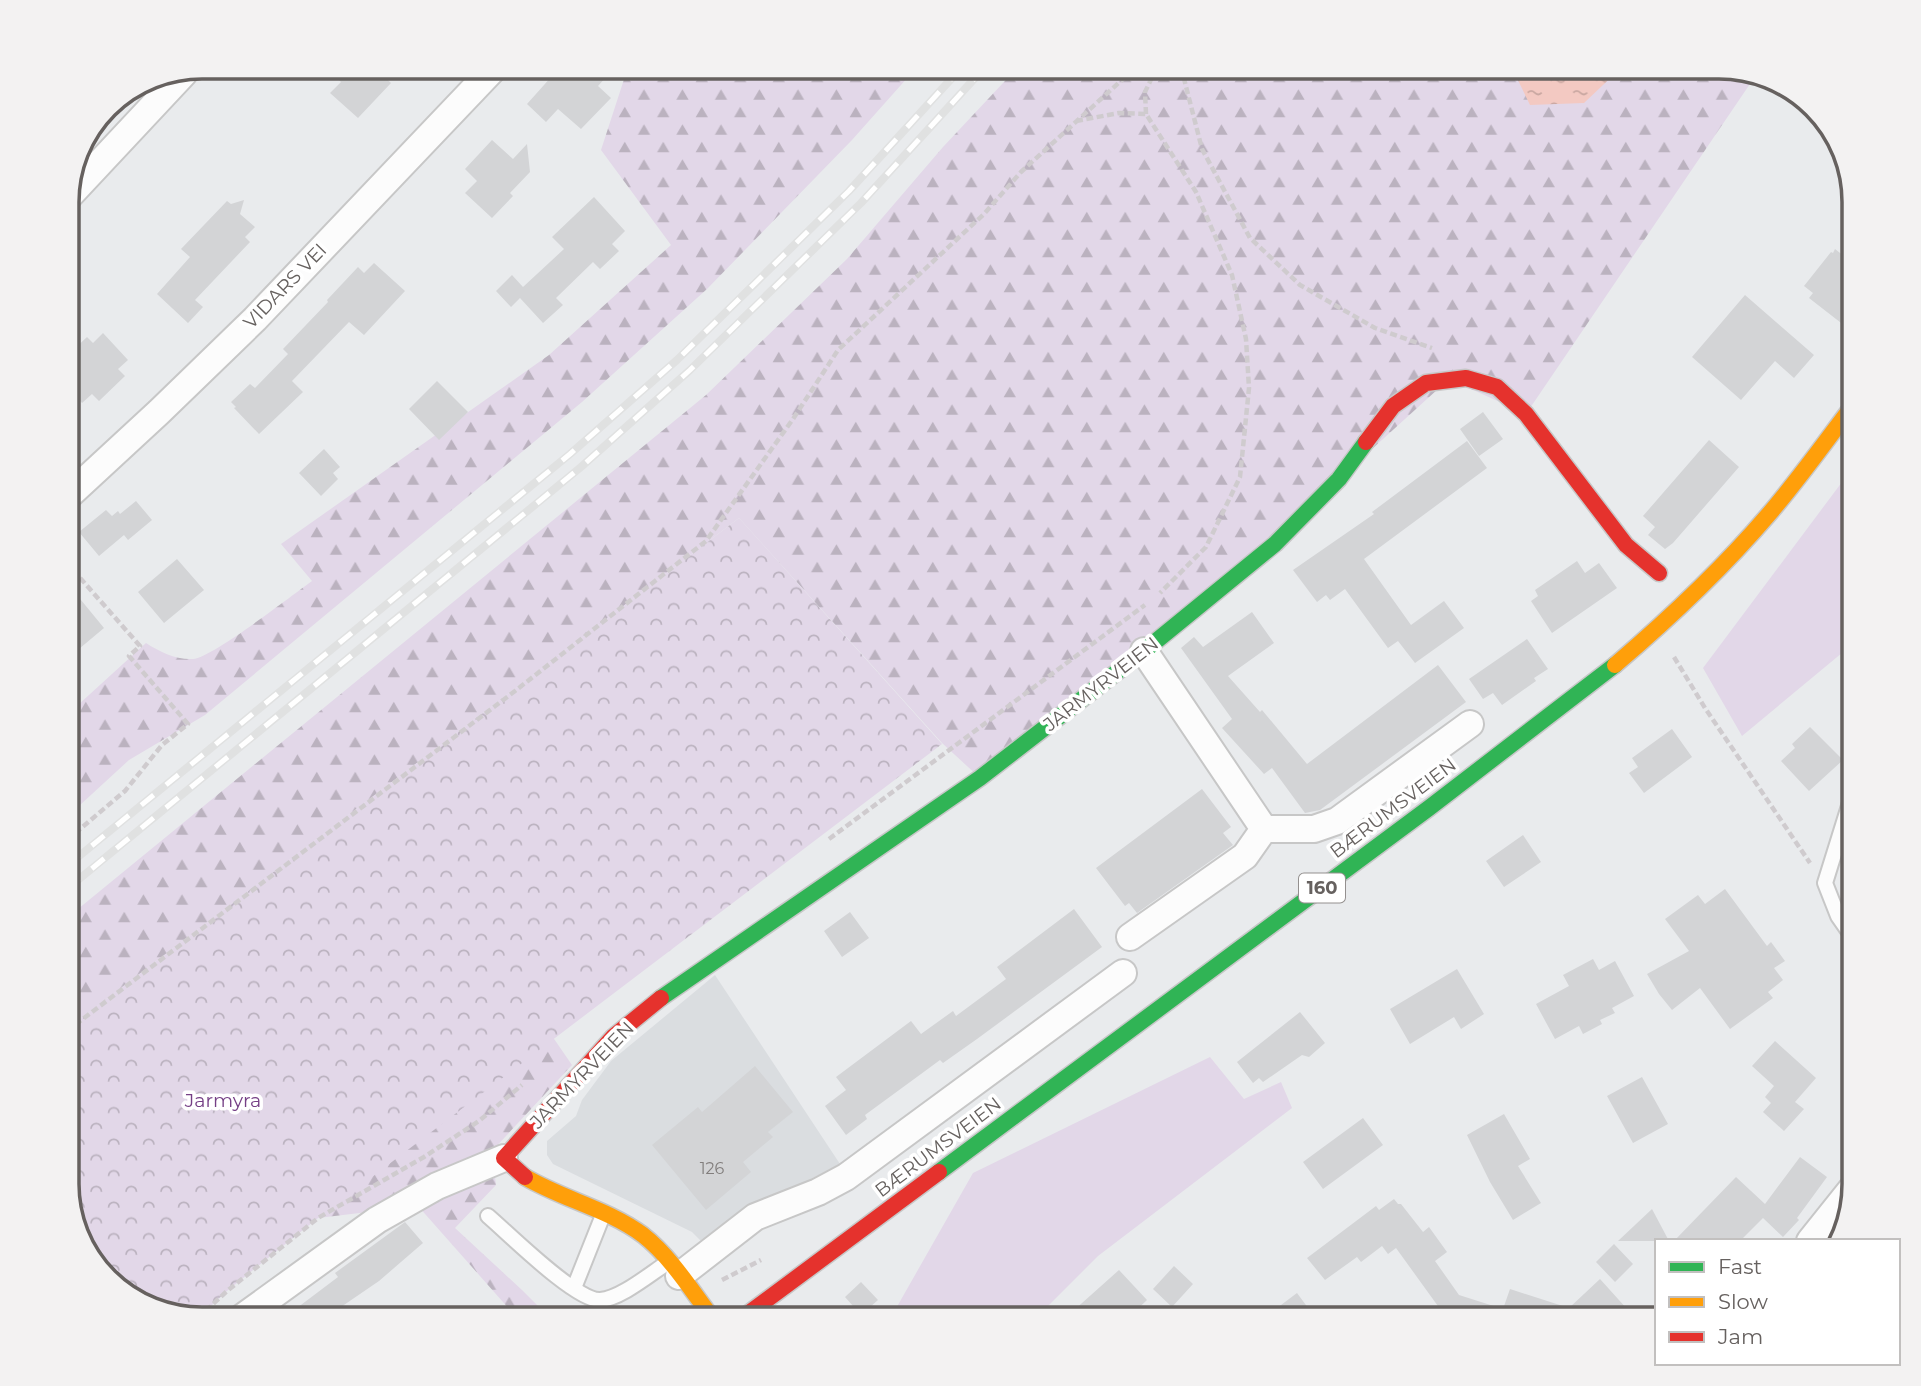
<svg xmlns="http://www.w3.org/2000/svg" width="1921" height="1386" font-family="Montserrat,sans-serif">
	<style>
		.education { fill: #dadde0 }
		.green { fill: #e2d7e8 }
		.forest { fill: url(#forest-firs) }
		.park { fill: url(#park-crowns) }
		.water { fill: url(#water-ripples) }
		.building { fill: #d3d4d6 }
		.lines { fill: none; stroke-linecap: round; stroke-linejoin: round }
		.lane-casing { stroke: #c7c7c7; stroke-width: 18 }
		.street-casing { stroke: #c7c7c7; stroke-width: 30 }
		.fast-casing { stroke: #c7c7c7; stroke-width: 19 }
		.slow-casing { stroke: #c7c7c7; stroke-width: 19 }
		.jam-casing { stroke: #c7c7c7; stroke-width: 19 }
		.path { stroke: #cfcbce; stroke-width: 4.5; stroke-dasharray: 7 3.5; stroke-linecap: butt }
		.lane { stroke: #fcfcfc; stroke-width: 14 }
		.street { stroke: #fcfcfc; stroke-width: 26 }
		.fast { stroke: #30b455; stroke-width: 16 }
		.slow { stroke: #ff9f0a; stroke-width: 16 }
		.jam { stroke: #e5322d; stroke-width: 16 }
		.rail-casing { stroke: #e0e1e1; stroke-width: 8 }
		.rail { stroke: #fff; stroke-width: 5; stroke-dasharray: 16; stroke-linecap: butt }
		.labels { text-anchor: middle; dominant-baseline: central; stroke-width: 7; stroke-linejoin: round; paint-order: stroke }
		.number-label { font-size: 16px; fill: #827e7d }
		.shield { fill: #fff; stroke: #94908f; stroke-width: 2 }
		.shield-label { font-size: 18px; font-weight: bold; fill: #66615f }
		.street-label { font-size: 19px; fill: #66615f; stroke: #fff }
		.park-label { font-size: 19px; fill: #753f85; stroke: #fff }
		.rim { fill: none; stroke: #66615f; stroke-width: 3.5 }
	</style>
	<defs>
		<pattern id="forest-firs" width="22" height="20" patternUnits="userSpaceOnUse" patternTransform="scale(1.75)"><rect width="22" height="20" fill="#e2d7e8"/><path d="M5 1l3.5 6h-7zM16 11l3.5 6h-7z" fill="#bbb2bf"/></pattern>
		<pattern id="park-crowns" width="20" height="18" patternUnits="userSpaceOnUse" patternTransform="scale(1.75)"><rect width="20" height="18" fill="#e2d7e8"/><path d="M2 6a3 3 0 1 1 6 0M12 15a3 3 0 1 1 6 0" fill="none" stroke="#bbb2bf"/></pattern>
		<pattern id="water-ripples" width="26" height="14" patternUnits="userSpaceOnUse" patternTransform="scale(1.75)"><rect width="26" height="14" fill="#f3c9c2"/><path d="M2 4q2-2 4 0t4 0M15 11q2-2 4 0t4 0" fill="none" stroke="#c9a7a1"/></pattern>
	</defs>
	<rect width="100%" height="100%" fill="#e9ebed"/>
	<path class="education" d="M715 975 840 1164 745 1212 701 1241 692 1232 553 1164 547 1155V1141L576 1116 582 1100 611 1061Z"/>
	<path class="green" d="M1854 466V643L1742 736 1703 668Z
		M1210 1057 1244 1099 1281 1082 1292 1108 1098 1256 1035 1319H890L973 1173Z"/>
	<path class="forest" d="M628 67H917L852 140 707 289 582 402 205 715 129 760 67 817V715L146 643C160 652 176 660 193 659 213 657 291 596 312 581L281 544 549 355 671 245 601 150Z
		M1018 67H1470L1514 72 1620 70 1622 67H1720L1754 78 1526 414 1449 379 1339 479 980 778 942 743 739 518 67 1029V918L706 395 847 259 943 147Z
		M550 1033 572 1065 492 1151 496 1185 455 1228 522 1290 551 1319H518L418 1206 318 1218 325 1177Z"/>
	<path class="park" d="M739 518 942 744 318 1218 227 1291 198 1318 120 1292 84 1252 67 1193V1029Z"/>
	<path class="water" d="M1470 67H1622L1584 103 1530 105 1514 72Z"/>
	<path class="building" d="M325 66H373L391 83 358 118 330 93 341 82Z
		M561 66H616L598 86 611 98 581 129 558 109 546 122 527 104Z
		M492 140 513 159 527 144 530 172 510 193 513 196 492 218 465 193 477 181 465 169Z
		M594 197 625 231 612 244 619 251 600 269 593 262 556 298 563 305 543 323 520 298 511 307 496 291 512 275 523 287 564 249 552 237Z
		M244 200 240 214 255 227 245 237 250 242 195 300 203 307 188 323 157 294 190 257 181 249 227 201 231 204Z
		M1835 249 1854 264V333L1809 298 1813 293 1804 286 1831 252 1833 253Z
		M374 263 405 291 364 335 349 322 292 381 303 392 259 434 234 408 236 407 231 402 250 384 255 388 288 354 283 349 328 302 327 300 358 267 364 273Z
		M1745 295 1814 355 1794 378 1775 361 1741 400 1692 357Z
		M103 333 128 360 118 369 125 376 99 401 92 394 82 403 67 386V356L87 337 93 343Z
		M437 381 468 412 439 440 409 409Z
		M1483 412 1503 439 1479 456 1460 429Z
		M1709 440 1739 467 1673 543 1665 549 1648 535 1655 527 1643 516Z
		M1467 441 1487 468 1364 559 1411 625 1444 601 1464 628 1415 663 1398 641 1388 648 1345 589 1330 600 1326 595 1317 602 1293 570 1374 514 1372 512Z
		M324 449 340 467 333 473 338 479 321 496 299 473Z
		M136 501 152 520 128 540 124 535 99 556 79 532 106 510 112 516 118 511 120 514Z
		M177 559 204 590 164 623 138 592Z
		M1577 561 1585 573 1599 563 1617 588 1552 633 1531 601 1538 596 1535 590Z
		M67 583 104 628 67 659Z
		M1252 612 1274 643 1228 676 1260 712 1262 710 1307 764 1438 665 1466 702 1320 810 1305 813 1272 768 1264 774 1222 728 1232 719 1181 648 1194 637 1203 647Z
		M1527 639 1548 669 1534 678 1536 681 1502 705 1493 693 1483 699 1469 679Z
		M1810 727 1843 760 1809 791 1781 761 1795 748 1792 744Z
		M1672 729 1692 757 1644 793 1629 773 1638 767 1632 758Z
		M1202 789 1231 827 1223 833 1233 845 1137 913 1129 903 1125 906 1096 868Z
		M1523 835 1541 862 1504 887 1486 861Z
		M1725 889 1767 946 1771 942 1785 961 1774 968 1783 980 1768 992 1773 998 1730 1029 1700 988 1672 1010 1659 994 1647 974 1689 951 1665 919 1698 895 1705 904Z
		M1074 909 1102 947 977 1039 943 1063 940 1060 921 1074 865 1115 867 1119 846 1135 825 1106 846 1090 836 1077 911 1021 921 1034 953 1011 956 1016 1006 979 997 967Z
		M850 912 869 938 842 957 824 931Z
		M1593 959 1599 970 1615 961 1634 996 1612 1008 1615 1013 1600 1020 1602 1024 1583 1034 1579 1026 1555 1039 1536 1004 1569 986 1563 975Z
		M1457 969 1484 1014 1461 1029 1454 1017 1410 1044 1390 1009Z
		M1300 1012 1325 1043 1309 1057 1302 1055 1263 1082 1259 1078 1253 1083 1237 1062Z
		M1775 1041 1816 1078 1795 1102 1804 1109 1784 1131 1763 1112 1771 1103 1765 1097 1774 1086 1752 1066Z
		M755 1066 793 1112 768 1132 773 1137 743 1162 751 1172 706 1210 652 1145 698 1107 702 1112Z
		M1642 1077 1668 1124 1633 1143 1607 1096Z
		M1504 1114 1530 1159 1518 1166 1541 1203 1513 1220 1490 1182 1467 1135Z
		M1363 1118 1383 1145 1323 1189 1303 1162Z
		M1800 1157 1827 1177 1797 1218 1799 1220 1783 1237 1763 1218 1740 1241H1674L1736 1177 1765 1204Z
		M1394 1199 1398 1204H1401L1423 1232 1429 1227 1447 1252 1435 1261 1459 1295 1503 1309 1510 1289 1569 1308 1600 1279 1637 1320H1448L1396 1248 1388 1254 1382 1246 1361 1262 1357 1257 1325 1280 1307 1258 1376 1206 1379 1210Z
		M1652 1209 1669 1241H1618Z
		M405 1222 423 1243 379 1281 322 1320H281L338 1277 335 1273Z
		M1614 1244 1633 1264 1615 1282 1596 1262Z
		M1174 1266 1193 1284 1172 1307 1153 1289Z
		M1119 1270 1147 1300 1126 1320H1063Z
		M861 1282 878 1300 861 1315 845 1297Z
		M1297 1293 1317 1320H1261Z"/>
	<g class="lines">
		<g class="lane-casing">
			<path id="lane" d="M1853 793 1825 883 1838 916 1854 939
				M488 1216C508 1233 576 1301 600 1300 620 1299 650 1274 667 1263
				M574 1288 603 1215"/>
		</g>
		<g class="street-casing">
			<path id="street" d="M67 198 184 73
				M67 497 159 412 255 319 495 67
				M1264 829H1314L1337 821 1470 724
				M1130 937 1245 856 1264 829 1144 651
				M1810 1241 1854 1186
				M679 1276 755 1217 818 1192 846 1177 1123 973
				M240 1319 377 1220 437 1186 504 1158"/>
		</g>
		<g class="fast-casing">
			<path id="fast" d="M661 998 980 778 1144 651 1275 544 1339 479 1366 442
				M939 1172 1429 808 1615 665"/>
		</g>
		<g class="slow-casing">
			<path id="slow" d="M1615 665C1670 618 1722 569 1769 514 1799 479 1826 441 1854 404
				M525 1177C562 1199 608 1209 643 1235 671 1257 692 1291 713 1319"/>
		</g>
		<g class="jam-casing">
			<path id="jam" d="M1366 442 1393 406 1426 383 1466 378 1497 387 1526 414 1626 545 1659 573
				M525 1177 504 1158 613 1037 661 998
				M741 1319 939 1172"/>
		</g>
		<path class="path" d="M1181 67 1202 149 1250 238 1300 285 1375 328 1432 348
			M1146 114 1145 92 1157 67
			M1076 121 1119 113 1146 114 1196 192 1232 275 1246 339 1249 388 1240 477 1206 547 1160 593
			M1846 373 1854 361
			M1674 657 1705 708 1810 863
			M829 839 1145 605
			M67 840 125 791 162 745 188 724 129 656 140 646 67 563
			M67 1031 515 691 706 541 793 419 838 350 984 214 1021 172 1136 67
			M722 1280 761 1260
			M198 1318 227 1291 318 1218 424 1157 479 1121 522 1085"/>
		<use href="#lane" class="lane"/>
		<use href="#street" class="street"/>
		<use href="#fast" class="fast"/>
		<use href="#slow" class="slow"/>
		<use href="#jam" class="jam"/>
		<g class="rail-casing">
			<path id="rail" d="M67 866 570 454 677 360 849 191 962 67
				M67 889 581 467 690 370 861 203 985 67"/>
		</g>
		<use href="#rail" class="rail"/>
	</g>
	<g class="labels">
		<g class="number-label">
			<text x="712" y="1168">126</text>
		</g>
		<rect class="shield" x="1299" y="873.5" width="46" height="29" rx="5"/>
		<g class="shield-label">
			<text x="1322" y="888">160</text>
		</g>
		<g class="street-label">
			<text transform="translate(285 286) rotate(-46)">VIDARS VEI</text>
			<text transform="translate(1101 684) rotate(-38)">JARMYRVEIEN</text>
			<text transform="translate(1393 808) rotate(-37)">BÆRUMSVEIEN</text>
			<text transform="translate(582 1075) rotate(-46)">JARMYRVEIEN</text>
			<text transform="translate(938 1147) rotate(-37)">BÆRUMSVEIEN</text>
		</g>
		<g class="park-label">
			<text x="223" y="1100">Jarmyra</text>
		</g>
	</g>
	<path d="M0 0H1921V1386H0ZM202 79H1719A123 123 0 0 1 1842 202V1184A123 123 0 0 1 1719 1307H202A123 123 0 0 1 79 1184V202A123 123 0 0 1 202 79Z" fill="#f3f2f2" fill-rule="evenodd"/>
	<path class="rim" d="M202 79H1719A123 123 0 0 1 1842 202V1184A123 123 0 0 1 1719 1307H202A123 123 0 0 1 79 1184V202A123 123 0 0 1 202 79Z"/>
	<rect x="1655" y="1239" width="245" height="126" fill="#ffffff" stroke="#c2c0bf" stroke-width="2"/>
	<rect x="1669" y="1262" width="35" height="10" fill="#30b455" stroke="#c2c0bf" stroke-width="2"/>
	<text x="1718" y="1274" font-size="21" fill="#66615f">Fast</text>
	<rect x="1669" y="1297" width="35" height="10" fill="#ff9f0a" stroke="#c2c0bf" stroke-width="2"/>
	<text x="1718" y="1309" font-size="21" fill="#66615f">Slow</text>
	<rect x="1669" y="1332" width="35" height="10" fill="#e5322d" stroke="#c2c0bf" stroke-width="2"/>
	<text x="1718" y="1344" font-size="21" fill="#66615f">Jam</text>
</svg>
